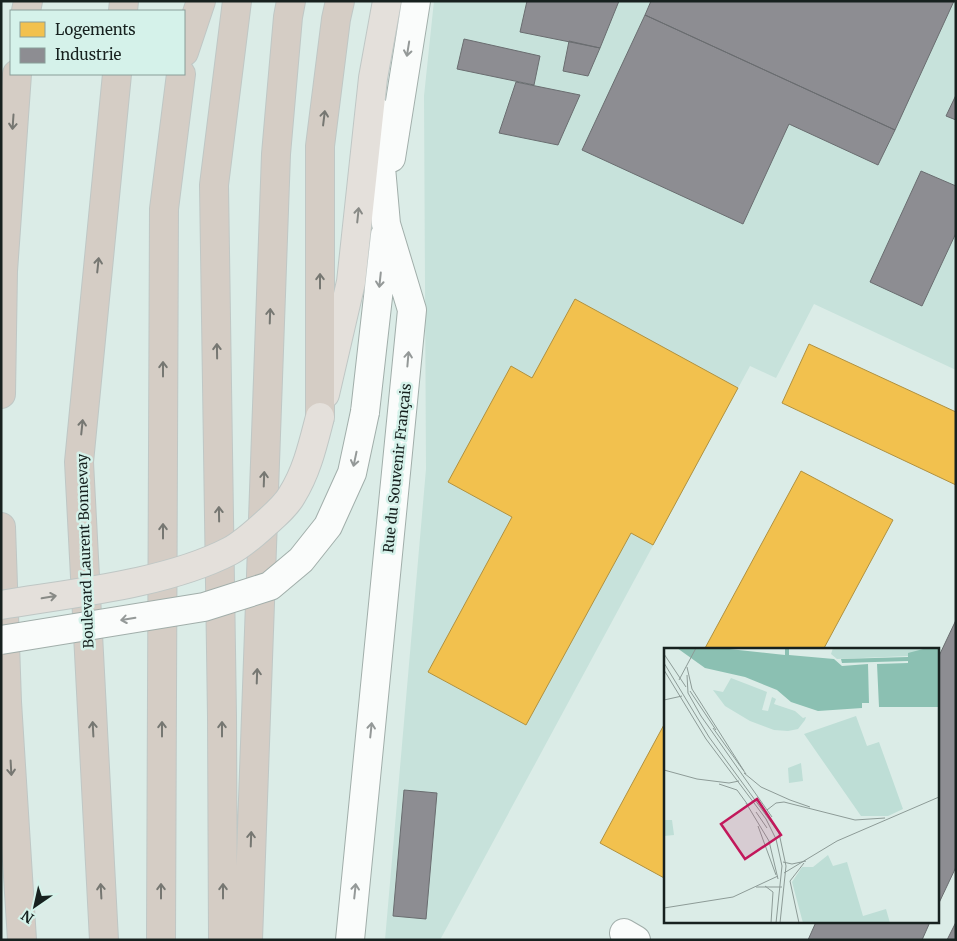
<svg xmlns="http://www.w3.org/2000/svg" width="957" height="941" font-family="Merriweather,serif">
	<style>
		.built { fill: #c7e2db }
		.homes { fill: #f2c14e; stroke: #b09140 }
		.industry { fill: #8d8d92; stroke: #6a6d70 }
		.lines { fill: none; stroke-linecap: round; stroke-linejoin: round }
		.minor-casing { stroke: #a1aeaa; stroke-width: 30 }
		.major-casing { stroke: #bfc7c5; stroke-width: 30 }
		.highway-casing { stroke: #bfc7c5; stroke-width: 30 }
		.minor { stroke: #fafcfb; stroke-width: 28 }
		.major { stroke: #e4e0db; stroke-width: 28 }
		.highway { stroke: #d5cdc5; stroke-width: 28 }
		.minor-bridge-casing { stroke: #a1aeaa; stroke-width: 30; stroke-linecap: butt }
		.major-bridge-casing { stroke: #bfc7c5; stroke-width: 30; stroke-linecap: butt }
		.minor-bridge { stroke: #fafcfb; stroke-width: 28 }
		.major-bridge { stroke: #e4e0db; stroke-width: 28 }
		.oneway { stroke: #949998 }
		.oneway2 { stroke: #767772 }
		.oneway3 { stroke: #888a86 }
		.labels { text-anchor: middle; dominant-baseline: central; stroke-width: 5; stroke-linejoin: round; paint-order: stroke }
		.street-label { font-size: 14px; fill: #17211f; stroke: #d5f2ea }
		.inset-road { fill: none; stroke: #8d9b97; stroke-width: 1 }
		.view { fill: #c2185b; fill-opacity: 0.15; stroke: #c2185b; stroke-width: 2.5 }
		.inset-edge { fill: none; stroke: #17211f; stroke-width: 2.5 }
	</style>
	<rect width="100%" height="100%" fill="#dbece7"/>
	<path class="built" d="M434 1H956V370L814 304 776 378 750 366 440 940H385L426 469 424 96Z"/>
	<path class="homes" d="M575 299 738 388 653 545 631 533 526 725 428 672 512 517 448 482 511 366 532 378Z
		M809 344 956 412V485L782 403Z
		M801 471 893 520 823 650H704Z
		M666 721V879L600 843Z"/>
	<path class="industry" d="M527 1H619L600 48 520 32Z
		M651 1H954L895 130 645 15Z
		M645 15 895 130 878 165 789 124 743 224 582 150Z
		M464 39 540 56 534 85 457 69Z
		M569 41 600 48 588 76 563 71Z
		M516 82 580 95 558 145 499 133Z
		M956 95V120L946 116Z
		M921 171 956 186V233L922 306 870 282Z
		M956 620V867L938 905V658Z
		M404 790 437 793 426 919 393 916Z
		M816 922H930L922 940H808Z
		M956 922V940H947Z"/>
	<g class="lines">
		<g class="minor-casing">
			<path id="minor" d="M391 158 416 1
				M365 412 385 235
				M624 933 636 940
				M350 940 412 310 386 224 376 111"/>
		</g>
		<g class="major-casing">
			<path id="major" d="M325 394 351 282 373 78 387 1"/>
		</g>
		<g class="highway-casing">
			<path id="highway" d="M26 11 28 1
				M123 11 124 1
				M184 52 201 1
				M1 394 3 271 17 74
				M320 417V146L336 19 340 1
				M1 527 7 702 22 940
				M104 940 79 462 117 74
				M161 940 164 209 181 74
				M223 940 222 716 214 185 237 1
				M248 940 276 154 288 17 291 1"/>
		</g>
		<use href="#minor" class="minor"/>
		<use href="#major" class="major"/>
		<use href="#highway" class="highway"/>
		<g class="minor-bridge-casing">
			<path id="minor-bridge" d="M1 640 204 607 270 586 301 560 328 526 352 473 365 412"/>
		</g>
		<g class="major-bridge-casing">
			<path id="major-bridge" d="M1 605C73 593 166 584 230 551 243 544 255 533 266 523 275 515 286 506 292 495 307 471 313 444 320 417"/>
		</g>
		<use href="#minor-bridge" class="minor-bridge"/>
		<use href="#major-bridge" class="major-bridge"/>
	</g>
	<defs><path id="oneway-shaft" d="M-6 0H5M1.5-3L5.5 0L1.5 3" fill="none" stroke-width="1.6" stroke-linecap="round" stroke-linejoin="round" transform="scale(1.25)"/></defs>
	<g class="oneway">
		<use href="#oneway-shaft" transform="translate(408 49) rotate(99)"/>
		<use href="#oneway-shaft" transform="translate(380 280) rotate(96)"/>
		<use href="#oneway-shaft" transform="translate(408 359) rotate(-85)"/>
		<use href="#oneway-shaft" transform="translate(355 459) rotate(102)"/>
		<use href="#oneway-shaft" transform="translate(128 619) rotate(171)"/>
		<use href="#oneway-shaft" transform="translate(371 730) rotate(-84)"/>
		<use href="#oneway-shaft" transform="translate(355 891) rotate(-84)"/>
	</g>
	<g class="oneway2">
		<use href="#oneway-shaft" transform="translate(324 118) rotate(-83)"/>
		<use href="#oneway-shaft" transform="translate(13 122) rotate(94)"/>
		<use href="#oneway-shaft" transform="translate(98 265) rotate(-84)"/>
		<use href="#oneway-shaft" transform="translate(320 281) rotate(-90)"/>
		<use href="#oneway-shaft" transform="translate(270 316) rotate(-88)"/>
		<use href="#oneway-shaft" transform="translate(217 351) rotate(-91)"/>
		<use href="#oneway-shaft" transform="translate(163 369) rotate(-90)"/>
		<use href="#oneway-shaft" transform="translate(82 427) rotate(-84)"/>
		<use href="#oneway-shaft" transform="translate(264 479) rotate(-88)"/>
		<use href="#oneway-shaft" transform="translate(219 514) rotate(-91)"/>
		<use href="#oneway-shaft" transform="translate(163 531) rotate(-90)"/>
		<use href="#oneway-shaft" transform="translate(257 676) rotate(-88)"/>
		<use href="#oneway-shaft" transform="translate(93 729) rotate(-93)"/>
		<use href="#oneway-shaft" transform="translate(162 729) rotate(-90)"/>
		<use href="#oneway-shaft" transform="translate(222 729) rotate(-90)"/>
		<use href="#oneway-shaft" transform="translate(11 768) rotate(87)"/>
		<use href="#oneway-shaft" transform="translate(251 839) rotate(-88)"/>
		<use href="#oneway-shaft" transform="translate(101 891) rotate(-93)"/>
		<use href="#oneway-shaft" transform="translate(161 891) rotate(-90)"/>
		<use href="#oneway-shaft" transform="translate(223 891) rotate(-90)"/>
	</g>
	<g class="oneway3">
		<use href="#oneway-shaft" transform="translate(358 215) rotate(-84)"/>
		<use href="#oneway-shaft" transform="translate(49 597) rotate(-10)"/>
	</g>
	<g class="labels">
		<g class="street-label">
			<text transform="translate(397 468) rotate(-84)">Rue du Souvenir Français</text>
			<text transform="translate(85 551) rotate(-92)">Boulevard Laurent Bonnevay</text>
		</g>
	</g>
	<g transform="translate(664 648)">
		<rect width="275" height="275" fill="#dbece7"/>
		<path d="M169 0H263L244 8 173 11 167 6ZM67 30 103 44 98 62 104 63 108 49 112 51 110 56 131 63 139 70 142 69 141 72 134 81 124 83 110 82 86 73 61 58 49 42 59 44ZM192 68 203 98 215 94 239 161 224 168H197L140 86ZM137 115 139 133 125 135 124 120ZM1 166V172H8L10 187 0 188ZM164 207 169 218 183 214 199 268 222 261 226 275H139L128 234 138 219H149Z" fill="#beded6"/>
		<path d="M13 0H56L121 7V0H125V7L170 11 178 18 204 16 205 55H198V60L154 63 127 54 113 42 81 29 41 20ZM263 0H275V59H215L213 16 244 15V13L178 15 177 11 244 9V5Z" fill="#8bc0b2"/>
		<path class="inset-road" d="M0 6 22 39M0 15 45 89 115 185 122 218 116 275M23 19 28 41 80 123M0 22 42 91 102 171 112 191 118 218 112 275M23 27 24 45 37 68 108 169M15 32 32 0M26 43 52 82M0 52 18 48M49 80 82 126M0 122 33 131M80 125 97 139 126 152M33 131 65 135 75 133M55 136 73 142 84 157M126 152 146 159M82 155 105 193 114 231M103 162 112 155 120 154 191 172 221 170M92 164 103 180M94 178 112 227M119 214 128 216 142 213M120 225 173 193 275 149M101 238 109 244 107 275M92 239H118M0 260 69 249 114 228M135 275 126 233 140 215"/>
		<path class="view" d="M93 151 117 187 81 211 57 176Z"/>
		<rect width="275" height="275" class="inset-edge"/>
	</g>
	<rect width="957" height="941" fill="none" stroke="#17211f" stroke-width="5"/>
	<rect x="10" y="10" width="175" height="65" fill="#d5f2ea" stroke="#899e99"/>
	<rect x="20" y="22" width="25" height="15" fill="#f2c14e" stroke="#899e99"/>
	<text x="55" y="35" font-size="15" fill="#17211f">Logements</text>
	<rect x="20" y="48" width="25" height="15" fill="#8d8d92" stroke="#899e99"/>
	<text x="55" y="60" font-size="15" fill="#17211f">Industrie</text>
	<g transform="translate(35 906) rotate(214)" stroke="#d5f2ea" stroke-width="4" paint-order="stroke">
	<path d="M0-4L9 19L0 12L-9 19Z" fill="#17211f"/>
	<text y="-8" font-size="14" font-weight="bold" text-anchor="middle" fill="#17211f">N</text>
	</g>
</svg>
